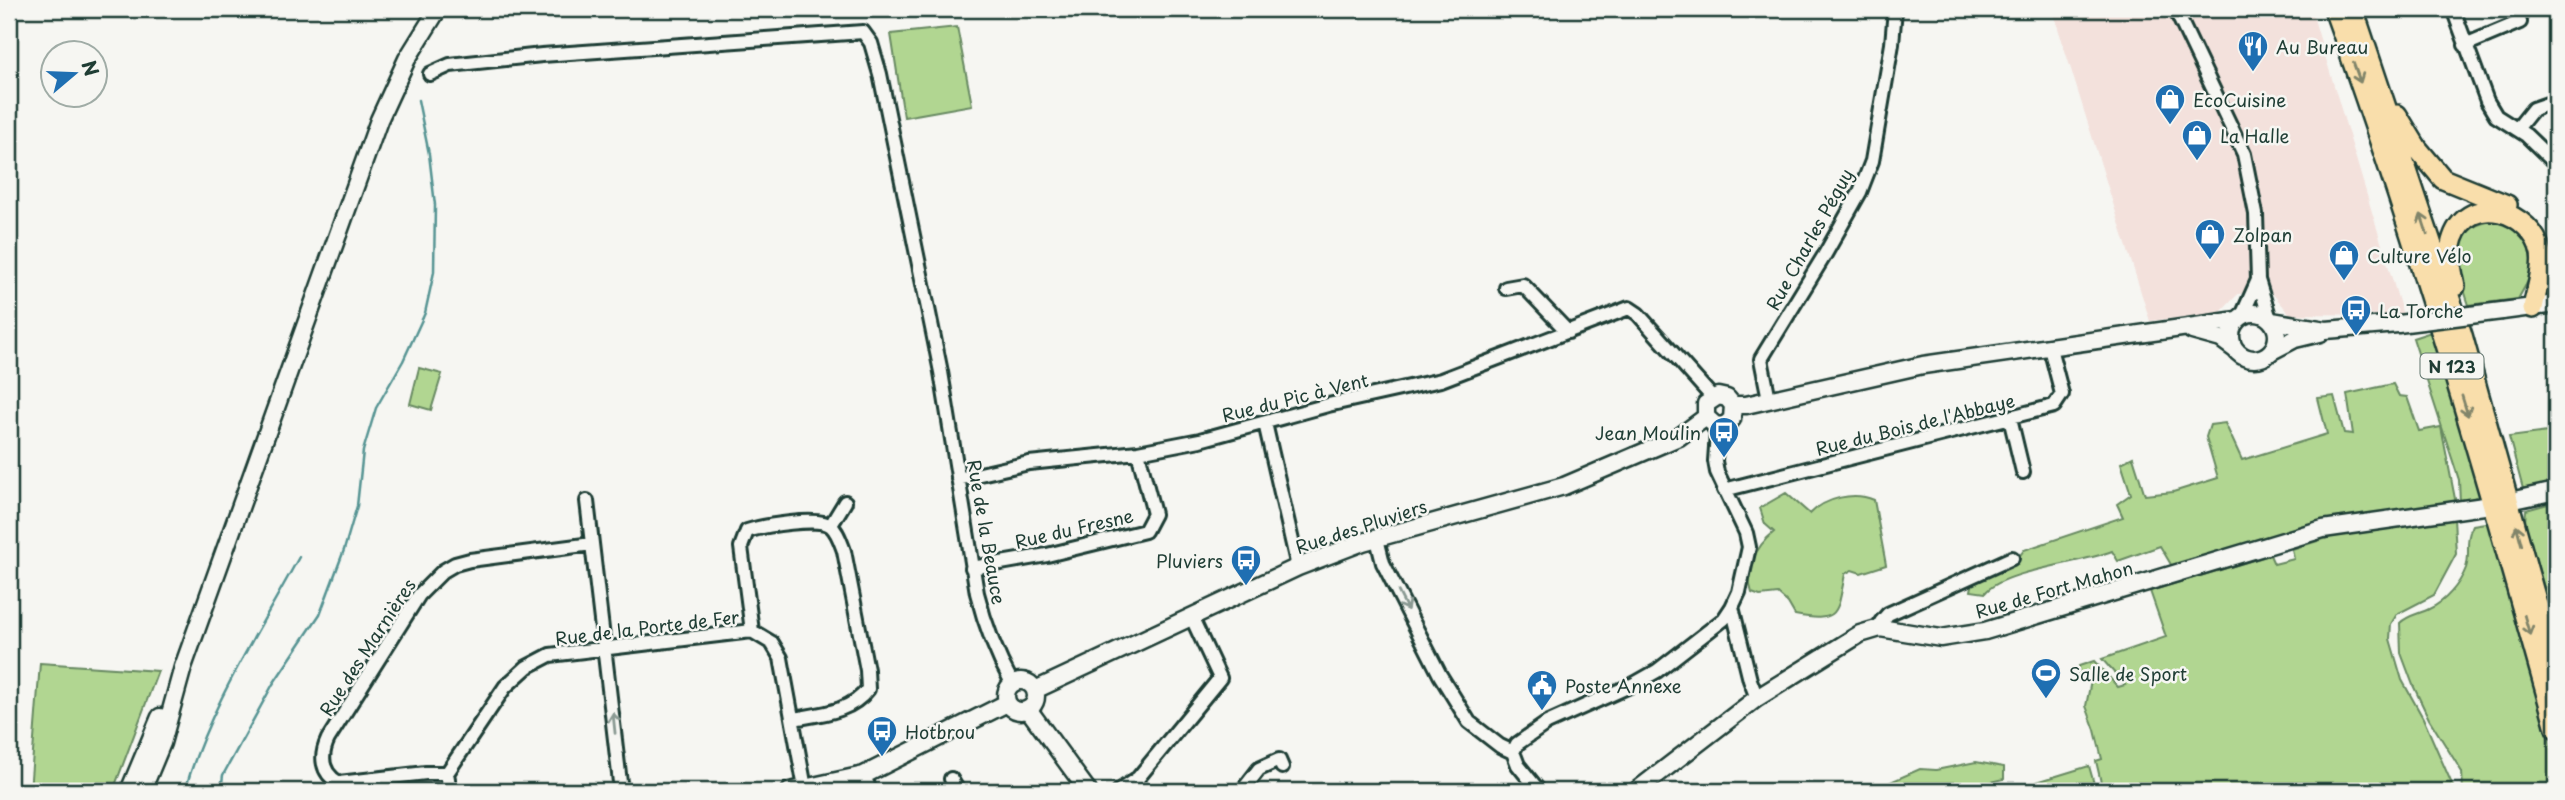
<svg xmlns="http://www.w3.org/2000/svg" width="2565" height="800" font-family="'Playpen Sans',sans-serif">
	<style>
		.built { fill: #f3e1dc }
		.green { fill: #b1d691; stroke: #688a62; stroke-width: 2 }
		.lines { fill: none; stroke-linecap: round; stroke-linejoin: round }
		.stream { stroke: #579493; stroke-width: 2.5 }
		.minor-casing { stroke: #1f3d34; stroke-width: 18 }
		.tertiary-casing { stroke: #1f3d34; stroke-width: 21 }
		.primary-casing { stroke: #1f3d34; stroke-width: 24 }
		.minor { stroke: #f6f6f2; stroke-width: 12 }
		.tertiary { stroke: #f6f6f2; stroke-width: 16 }
		.primary { stroke: #f9deab; stroke-width: 19 }
		.tertiary-bridge-casing { stroke: #1f3d34; stroke-width: 21; stroke-linecap: butt }
		.tertiary-bridge { stroke: #f6f6f2; stroke-width: 16 }
		.oneway { stroke: #81856a }
		.oneway2 { stroke: #8a9a93 }
		.labels { text-anchor: middle; dominant-baseline: central; stroke-width: 5; stroke-linejoin: round; paint-order: stroke }
		.shield { fill: #f6f6f2; stroke: #60746d; stroke-width: 2 }
		.shield-label { font-size: 16px; font-weight: bold; fill: #1f3d34 }
		.poi-label { font-size: 18px; fill: #1f3d34; stroke: #f6f6f2; text-anchor: start }
		.street-label { font-size: 18px; fill: #1f3d34; stroke: #f6f6f2 }
	</style>
	<rect width="100%" height="100%" fill="#f6f6f2"/>
	<filter id="ink" filterUnits="userSpaceOnUse"><feTurbulence type="fractalNoise" baseFrequency=".0143" numOctaves="2"/><feDisplacementMap in="SourceGraphic" scale="14" xChannelSelector="R" yChannelSelector="G"/><feConvolveMatrix kernelMatrix="1 2 1 2 8 2 1 2 1" color-interpolation-filters="sRGB"/></filter>
	<g filter="url(#ink)">
		<path class="built" d="M2052 9H2311L2403 315 2290 314 2271 292 2238 294 2220 313 2150 321Z"/>
		<path class="green" d="M957 27 972 105 904 117 891 34Z
			M2493 221H2507L2528 242 2533 272 2518 299 2469 305C2461 282 2447 241 2476 226 2481 223 2487 222 2493 221Z
			M2431 332 2483 501 2460 503 2459 480 2413 338Z
			M419 368 442 374 431 410 410 404Z
			M2393 384 2399 396 2407 397 2419 431 2441 427 2457 509 2173 568 2160 546 2118 561 2112 551C2080 564 2004 570 1985 593L1971 591 1973 580 2015 562 2024 550 2123 517 2117 504 2131 494 2121 463 2133 457 2145 495 2173 492 2218 478 2206 437 2210 425 2225 423 2242 460 2327 434 2318 398 2334 396 2344 433 2353 434 2347 394Z
			M2556 431V484L2523 489 2509 437Z
			M1786 493 1810 514C1825 498 1854 491 1874 500L1886 565 1861 573 1852 570 1845 574C1837 614 1840 623 1795 615L1788 603 1778 594 1760 596 1752 593C1744 570 1756 546 1774 532L1765 524 1760 508Z
			M2548 504 2556 529V630L2525 522 2526 510Z
			M2454 518 2456 554 2434 595 2397 614 2391 624 2390 639 2402 680 2423 718 2455 791H2103L2096 761 2102 759 2095 730 2086 706 2092 676 2078 680 2079 666 2094 661 2118 687 2125 685 2102 659 2166 637 2150 591 2270 555 2274 564 2294 559 2292 549 2343 533Z
			M2492 522 2556 764V791H2463L2462 772 2429 719 2413 685 2401 653 2400 623C2408 615 2419 614 2429 609 2445 602 2460 584 2466 568 2471 553 2464 541 2473 525Z
			M40 663 158 671 113 791H30Z
			M1976 762 2004 767V779L1975 786H1963L1959 791H1880L1879 787 1920 769 1936 770Z
			M2089 766 2096 791H2040L2037 782Z"/>
		<g class="lines">
			<path class="stream" d="M185 791C207 710 259 631 299 557
				M221 791 223 775 273 684 320 614 344 550 357 506 363 451 376 408 403 361 425 313 434 272 435 205 429 154 418 100"/>
			<g class="minor-casing">
				<path id="minor" d="M2175 9 2244 154 2256 214 2258 280 2270 319
					M2453 9 2487 101 2496 116 2526 135 2556 164
					M2465 45 2520 22
					M430 74 450 65 542 55 863 32 871 43 880 74 941 372 977 593C985 625 996 654 1012 683
					M2517 129 2533 109 2556 101
					M1506 288 1523 285 1568 332
					M2241 318 2258 280
					M1769 399 1761 359 1824 256 1860 192 1872 161 1892 44 1895 9
					M2010 418 2023 472
					M1265 423 1298 567
					M958 479 1029 463 1138 452 1200 440 1328 405 1441 380 1629 308 1638 314 1713 398
					M1724 490 2054 406 2062 394 2050 348
					M587 501 621 791
					M831 525 845 502
					M1377 539 1383 563 1440 675 1469 722 1500 746 1513 752 1518 765 1539 791
					M972 568 1047 555 1145 531 1154 514 1138 452
					M1732 607 1750 680 1757 698
					M1880 628 1881 622 1888 614 2012 558
					M752 631 741 547 747 531C763 526 819 516 831 526 838 532 841 543 844 551L867 670 868 689C850 713 820 714 793 719
					M1513 752 1517 744 1547 723 1634 684 1657 671 1724 619 1732 607 1739 592 1749 547 1746 533 1717 472 1715 461 1717 433 1712 424
					M447 773H426L339 783C321 773 320 756 328 739L419 595 443 571 455 564 470 560 592 544
					M864 775 870 791
					M951 779 958 791
					M450 791 447 773 505 687 527 667 550 655 752 631 772 643 781 658 805 788
					M1119 791 1138 778 1220 678 1191 616
					M1242 791 1259 769 1279 760 1282 767"/>
			</g>
			<g class="tertiary-casing">
				<path id="tertiary" d="M2502 311 2556 304
					M2231 336a23 23 0 1 1 46 0a23 23 0 1 1-46 0Z
					M2272 321 2326 330 2398 324
					M2192 331 2221 339 2236 350
					M2272 351 2295 339 2320 333
					M1733 405 1732 419 1725 425 1716 426 1706 417V404L1718 396 1727 398 1733 405H1746L1923 365 2237 320
					M2519 499 2556 491
					M1006 696a15 15 0 1 1 30 0a15 15 0 1 1-30 0Z
					M1035 690 1298 567 1363 542 1564 486 1679 437 1706 417
					M1028 709 1088 791
					M129 791 160 717
					M142 791 162 743 183 667 379 120 407 59 438 9
					M790 791 864 775 1007 703
					M1636 791 1757 698 1860 634 1880 628 1941 638 1985 631 2323 529 2484 506"/>
			</g>
			<g class="primary-casing">
				<path id="primary" d="M2334 9C2419 245 2489 486 2556 728
					M2353 9 2462 335 2556 672
					M2397 115 2417 148 2443 179 2507 205
					M2455 286C2452 271 2447 254 2453 238 2470 190 2533 212 2541 253 2544 270 2536 291 2533 308"/>
			</g>
			<use href="#minor" class="minor"/>
			<use href="#tertiary" class="tertiary"/>
			<use href="#primary" class="primary"/>
			<g class="tertiary-bridge-casing">
				<path id="tertiary-bridge" d="M2398 324 2502 311"/>
			</g>
			<use href="#tertiary-bridge" class="tertiary-bridge"/>
		</g>
		<defs><path id="oneway-shaft" d="M-6 0H5M1.5-3L5.5 0L1.5 3" fill="none" stroke-width="1.6" stroke-linecap="round" stroke-linejoin="round" transform="scale(1.75)"/></defs>
		<g class="oneway">
			<use href="#oneway-shaft" transform="translate(2357 73) rotate(70)"/>
			<use href="#oneway-shaft" transform="translate(2424 224) rotate(-108)"/>
			<use href="#oneway-shaft" transform="translate(2465 406) rotate(73)"/>
			<use href="#oneway-shaft" transform="translate(2519 535) rotate(-105)"/>
			<use href="#oneway-shaft" transform="translate(2527 625) rotate(74)"/>
		</g>
		<g class="oneway2">
			<use href="#oneway-shaft" transform="translate(1403 601) rotate(63)"/>
			<use href="#oneway-shaft" transform="translate(614 723) rotate(-96)"/>
		</g>
	</g>
	<defs>
		<g id="restaurant-pin" transform="scale(1.575)"><path d="M0 17L-7.5 6A9.5 9.5 0 1 1 7.5 6Z" fill="#1f6fb2" stroke="#f6f6f2"/><path d="M-5-6h1v4h1v-4h1v4h1v-4h1v5L-1.5 .5V6h-2V.5L-5-1ZM5-6V6H3V1.5H1.5Q1.5-4 5-6Z" fill="#fff"/></g>
		<g id="shop-pin" transform="scale(1.575)"><path d="M0 17L-7.5 6A9.5 9.5 0 1 1 7.5 6Z" fill="#1f6fb2" stroke="#f6f6f2"/><path d="M-5-2.5h2.3a2.7 3.5 0 0 1 5.4 0H5L5.5 6h-11ZM-1.5-2.5h3a1.5 2.3 0 0 0-3 0Z" fill="#fff"/></g>
		<g id="bus-pin" transform="scale(1.575)"><path d="M0 17L-7.5 6A9.5 9.5 0 1 1 7.5 6Z" fill="#1f6fb2" stroke="#f6f6f2"/><path d="M-5-6H5V4H4V6H2V4H-2V6H-4V4H-5ZM-3.5-4V0h7V-4ZM-3.5 1.2v1.5H-2V1.2ZM2 1.2v1.5H3.5V1.2Z" fill="#fff"/></g>
		<g id="stadium-pin" transform="scale(1.575)"><path d="M0 17L-7.5 6A9.5 9.5 0 1 1 7.5 6Z" fill="#1f6fb2" stroke="#f6f6f2"/><path d="M0-5a6.5 5 0 1 0 0 10a6.5 5 0 1 0 0-10ZM-3.5-1.8h7v3.6h-7Z" fill="#fff"/></g>
		<g id="civic-pin" transform="scale(1.575)"><path d="M0 17L-7.5 6A9.5 9.5 0 1 1 7.5 6Z" fill="#1f6fb2" stroke="#f6f6f2"/><path d="M-.6-6.5H3V-4.5H.6V-3L4-1V1h2V6H-6V1h2V-1L-.6-3ZM-1.2 2.5V6h2.4V2.5Z" fill="#fff"/></g>
	</defs>
	<g fill-rule="evenodd">
		<use href="#restaurant-pin" x="2253" y="46"/>
		<use href="#shop-pin" x="2170" y="99"/>
		<use href="#shop-pin" x="2197" y="135"/>
		<use href="#shop-pin" x="2210" y="234"/>
		<use href="#shop-pin" x="2344" y="255"/>
		<use href="#bus-pin" x="2356" y="310"/>
		<use href="#bus-pin" x="1724" y="432"/>
		<use href="#bus-pin" x="1246" y="560"/>
		<use href="#stadium-pin" x="2046" y="673"/>
		<use href="#civic-pin" x="1542" y="685"/>
		<use href="#bus-pin" x="882" y="731"/>
	</g>
	<g class="labels">
		<rect class="shield" x="2420.5" y="353.5" width="63" height="25" rx="5"/>
		<g class="shield-label">
			<text x="2452" y="366">N 123</text>
		</g>
		<g class="poi-label">
			<text x="2276" y="46">Au Bureau</text>
			<text x="2193" y="99">EcoCuisine</text>
			<text x="2220" y="135">La Halle</text>
			<text x="2233" y="234">Zolpan</text>
			<text x="2367" y="255">Culture Vélo</text>
			<text x="2379" y="310">La Torche</text>
			<text x="1701" y="432" text-anchor="end">Jean Moulin</text>
			<text x="1223" y="560" text-anchor="end">Pluviers</text>
			<text x="2069" y="673">Salle de Sport</text>
			<text x="1565" y="685">Poste Annexe</text>
			<text x="905" y="731">Hotbrou</text>
		</g>
		<g class="street-label">
			<text transform="translate(1809 239) rotate(-61)">Rue Charles Péguy</text>
			<text transform="translate(1295 397) rotate(-14)">Rue du Pic à Vent</text>
			<text transform="translate(1915 424) rotate(-14)">Rue du Bois de l'Abbaye</text>
			<text transform="translate(1361 526) rotate(-18)">Rue des Pluviers</text>
			<text transform="translate(1074 528) rotate(-13)">Rue du Fresne</text>
			<text transform="translate(987 532) rotate(80)">Rue de la Beauce</text>
			<text transform="translate(2054 589) rotate(-16)">Rue de Fort Mahon</text>
			<text transform="translate(647 627) rotate(-7)">Rue de la Porte de Fer</text>
			<text transform="translate(367 647) rotate(-57)">Rue des Marnières</text>
		</g>
	</g>
	<rect width="2565" height="800" fill="none" stroke="#f6f6f2" stroke-width="35"/>
	<rect x="18" y="18" width="2530" height="765" fill="none" stroke="#1f3d34" stroke-width="2.5" filter="url(#ink)"/>
	<g transform="translate(74 74) rotate(71)"><circle r="33" fill="#f6f6f2" stroke="#a0aca6" stroke-width="2"/>
	<path d="M0-5L12 26L0 18L-12 26Z" fill="#1f6fb2"/>
	<text y="-10" font-size="19" font-weight="bold" text-anchor="middle" fill="#1f3d34">N</text>
	</g>
</svg>
